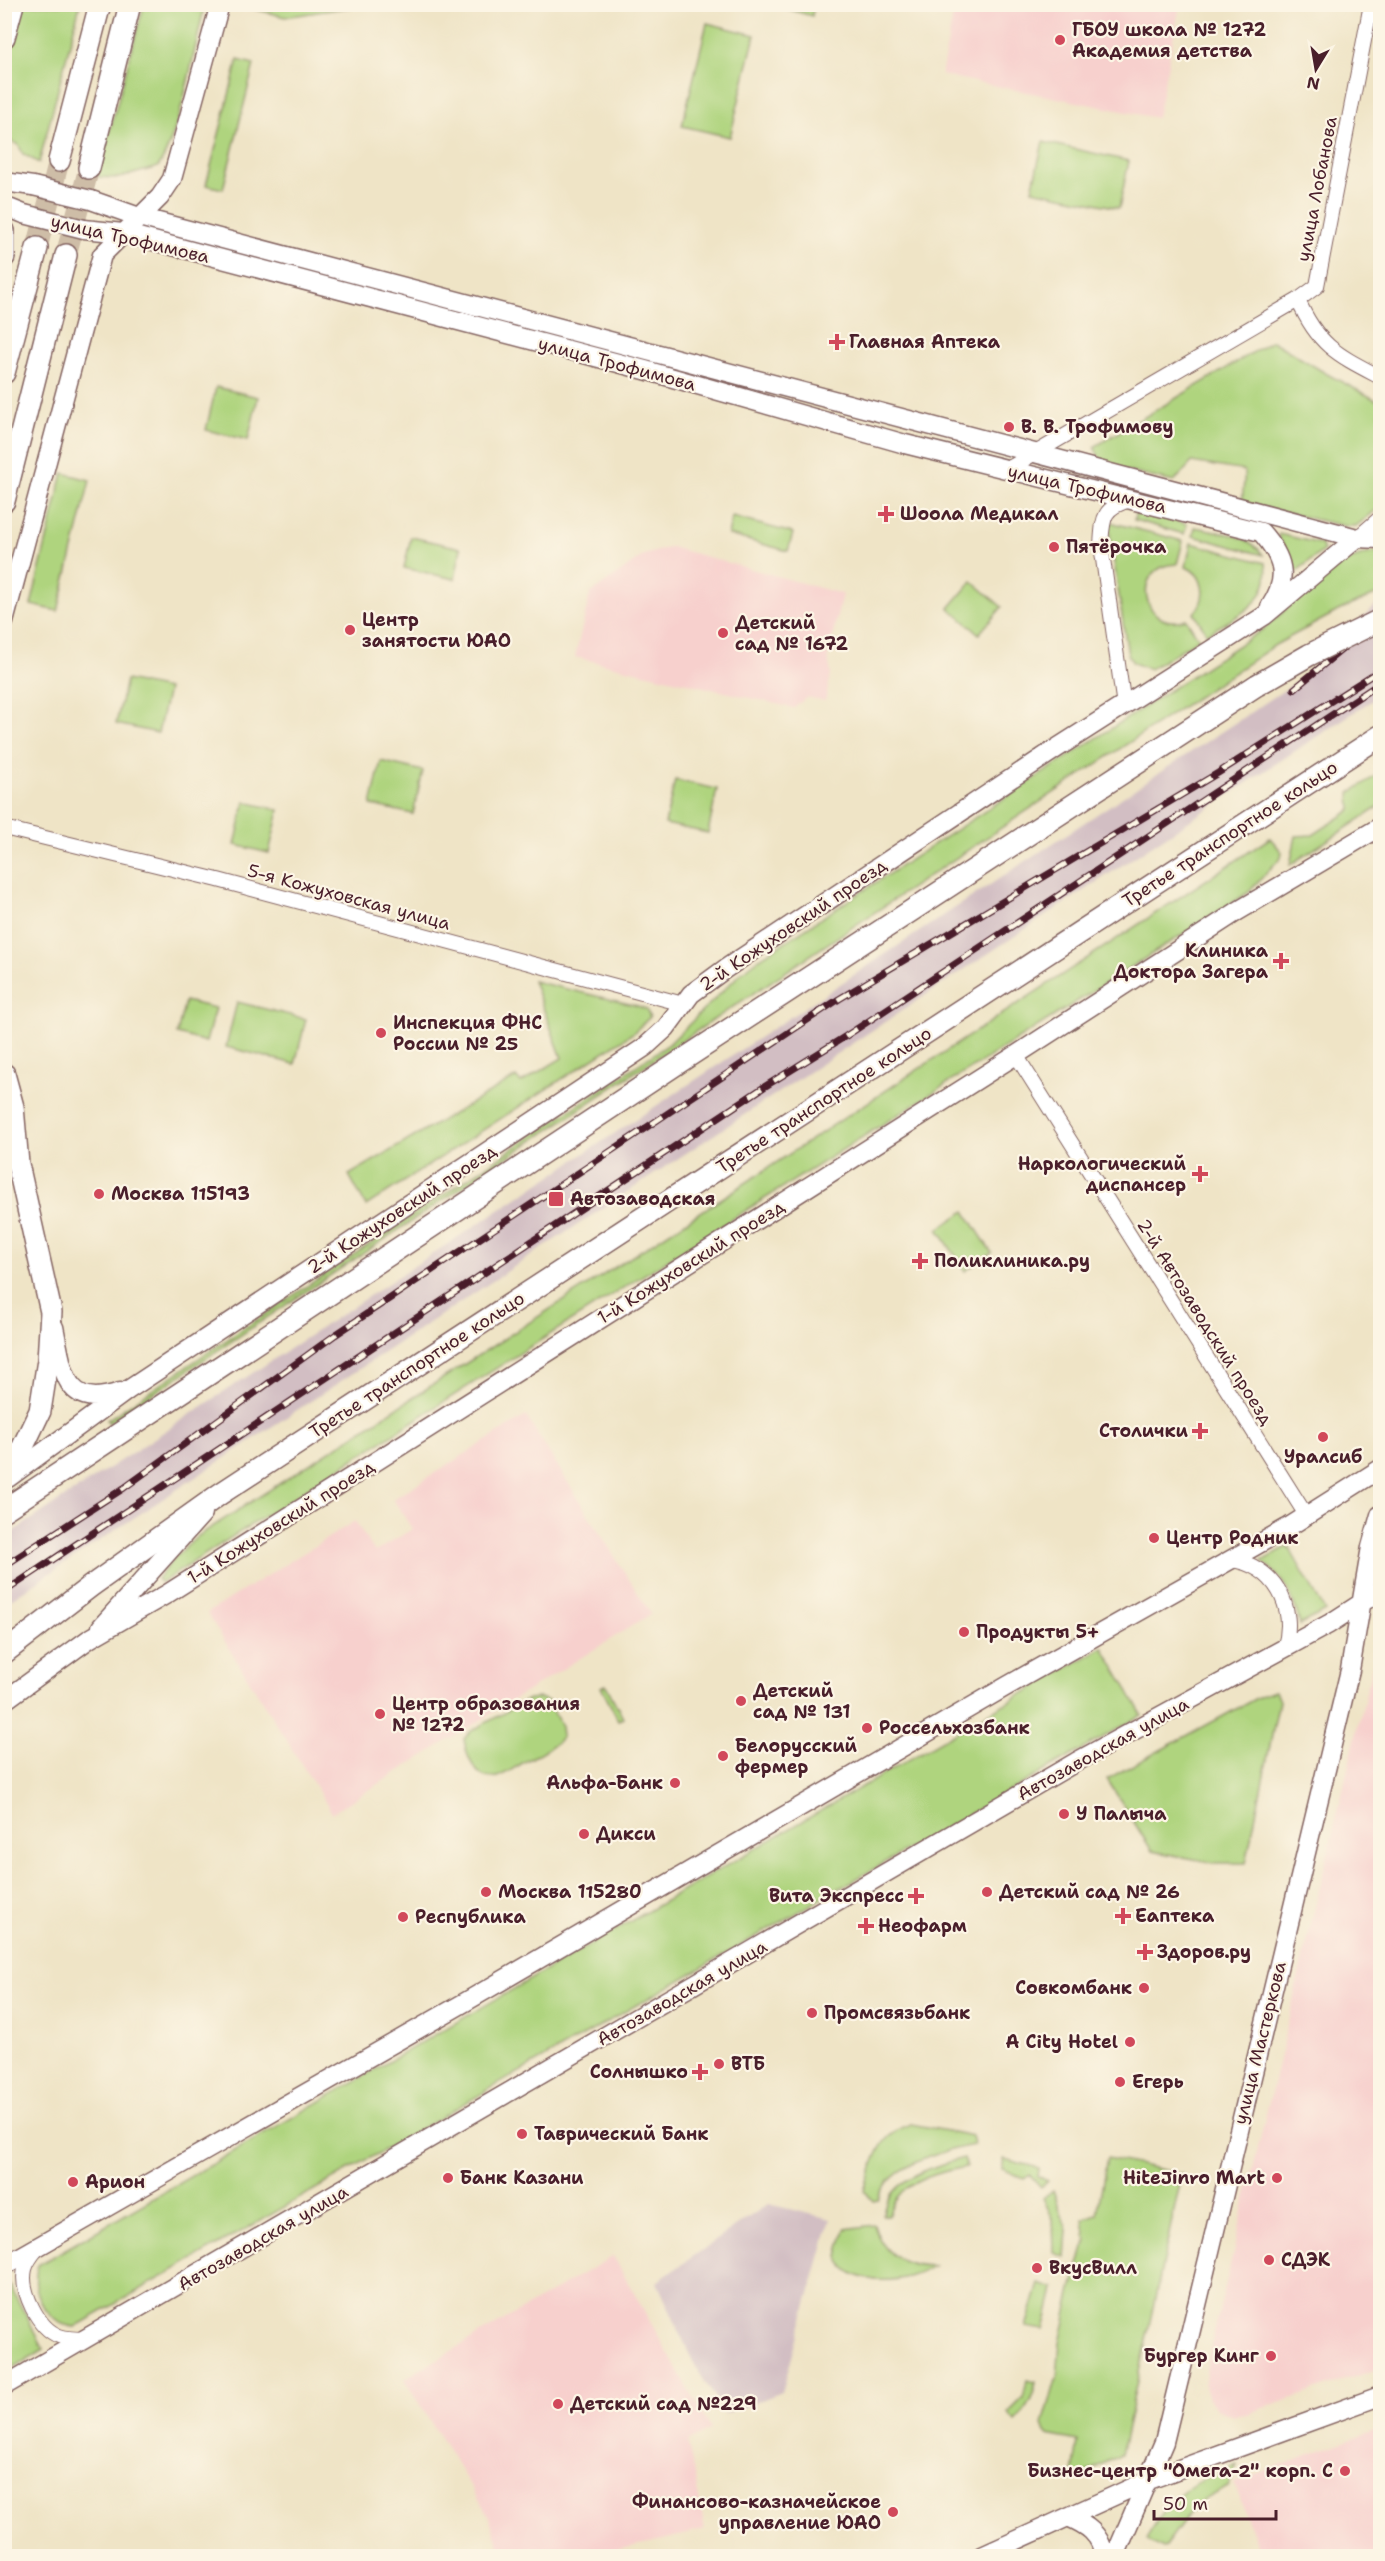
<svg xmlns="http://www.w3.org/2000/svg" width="1385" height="2561" font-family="'Shantell Sans',sans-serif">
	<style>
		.built { fill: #f7d0cd }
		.industrial { fill: #d2bec3 }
		.green { fill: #afd47e; stroke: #7c7a54; stroke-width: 1.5 }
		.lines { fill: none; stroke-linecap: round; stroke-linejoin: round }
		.primary-tunnel { stroke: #cebda7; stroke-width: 21; stroke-dasharray: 21 10; stroke-linecap: butt }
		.street-casing { stroke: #846461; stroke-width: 16 }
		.secondary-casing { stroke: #846461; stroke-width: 21 }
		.primary-casing { stroke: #846461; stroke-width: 24 }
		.street { stroke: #fff; stroke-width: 14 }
		.secondary { stroke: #fff; stroke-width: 18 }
		.primary { stroke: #fff; stroke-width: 21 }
		.rail-casing { stroke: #4a1f2b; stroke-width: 7 }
		.rail { stroke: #fcf5e5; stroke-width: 4.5; stroke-dasharray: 14; stroke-linecap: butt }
		.secondary-bridge-casing { stroke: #846461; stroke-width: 21; stroke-linecap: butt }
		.primary-bridge-casing { stroke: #846461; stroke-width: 24; stroke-linecap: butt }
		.secondary-bridge { stroke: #fff; stroke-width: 18 }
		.primary-bridge { stroke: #fff; stroke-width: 21 }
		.poi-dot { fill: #d1495b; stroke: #fcf5e5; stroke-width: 2 }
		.labels { text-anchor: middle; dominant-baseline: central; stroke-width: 4.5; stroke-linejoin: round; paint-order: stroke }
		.poi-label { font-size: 18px; font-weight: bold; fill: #4a1f2b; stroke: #fcf5e5; text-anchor: start }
		.street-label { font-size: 18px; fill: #4a1f2b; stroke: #fcf5e5 }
	</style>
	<rect width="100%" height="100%" fill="#fcf5e5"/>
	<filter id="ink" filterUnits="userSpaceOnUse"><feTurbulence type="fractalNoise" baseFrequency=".0167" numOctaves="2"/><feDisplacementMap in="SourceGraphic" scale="12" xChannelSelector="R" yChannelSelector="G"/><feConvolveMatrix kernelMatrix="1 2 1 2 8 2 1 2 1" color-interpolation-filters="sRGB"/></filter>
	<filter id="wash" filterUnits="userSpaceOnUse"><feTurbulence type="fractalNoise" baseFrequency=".008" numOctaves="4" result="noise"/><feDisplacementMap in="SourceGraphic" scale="24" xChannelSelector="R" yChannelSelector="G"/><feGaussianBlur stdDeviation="1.35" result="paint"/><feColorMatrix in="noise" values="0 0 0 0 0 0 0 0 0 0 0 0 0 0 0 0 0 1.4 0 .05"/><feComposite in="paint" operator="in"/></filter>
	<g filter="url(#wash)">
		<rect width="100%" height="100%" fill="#efe4c6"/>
		<path class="built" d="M955 5H1180L1157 118 941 75Z
			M671 547 842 594 828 657 831 675 825 701 807 697 794 708 575 657 590 594 644 555Z
			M526 1416 651 1614 332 1813 207 1613 355 1521 375 1552 412 1529 393 1499Z
			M1378 1642H1380V2368L1247 2414 1233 2416 1218 2410 1207 2397 1204 2386 1208 2359Z
			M613 2256 711 2429 688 2442 705 2530 591 2556H503L487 2513 404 2379Z
			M1380 2429V2556H1238L1258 2549 1234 2482Z"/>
		<path class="industrial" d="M1380 601V695L5 1603V1537L1298 681Z
			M768 2204 831 2219 782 2392 725 2414 694 2364 657 2282Z"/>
		<path class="green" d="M770 4H814V5L812 16Z
			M20 5H80L39 163 23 154 18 144 5 140V64Z
			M144 5H205C194 48 181 132 158 167L119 178 97 177Z
			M256 5V4L364 5 285 17 254 9Z
			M707 23 755 35 730 137 682 126Z
			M238 60 254 64 223 189 206 185Z
			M1043 142 1129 161 1119 208 1032 190Z
			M1272 341 1327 374 1380 402V507L1356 526H1345L1242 503 1245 471 1192 462 1174 482 1104 466 1094 447Z
			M216 387 258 397 248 440 206 430Z
			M63 473 90 480 58 611 31 605Z
			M1136 511 1187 524 1184 534 1134 520Z
			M732 517 793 533 788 551 728 535Z
			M1110 522 1183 541 1177 564C1128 566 1143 634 1186 619L1199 639 1150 669 1133 663 1128 655 1109 529Z
			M1195 527C1217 532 1250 534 1263 555L1193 536Z
			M1279 534 1321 544 1324 550 1293 574 1288 553 1278 537Z
			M411 537 461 548 455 579 404 568Z
			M1191 543 1266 563C1272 604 1237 615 1207 634L1194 613C1208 598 1205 575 1186 567Z
			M1380 552V593L1340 610 1277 644 109 1423 107 1420 669 1044 741 973 760 958 1265 628C1298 600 1336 554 1380 552Z
			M972 581 1002 607 979 634 949 608Z
			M126 680 168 689 158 733 116 724Z
			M381 761 423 771 413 814 371 805Z
			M1380 773V806L1290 865 1296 836 1313 835 1351 810 1350 793Z
			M675 780 717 789 708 833 665 824Z
			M245 802 279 810 269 853 235 845Z
			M1270 838 1282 852 1281 857 1249 892C887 1124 521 1349 161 1583L157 1579 175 1557 198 1536 721 1199Z
			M533 981 638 1006 646 1009 650 1017 633 1033 366 1206 349 1175 516 1077 521 1083 562 1058Z
			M185 1001 215 1008 206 1042 177 1034Z
			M237 1002 306 1019 295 1064 226 1047Z
			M965 1211 992 1253 965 1271 938 1229Z
			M1288 1546 1325 1611 1300 1625C1294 1597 1285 1579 1262 1561Z
			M1103 1647 1142 1715 75 2327C47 2324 29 2292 38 2265Z
			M606 1685 623 1718 618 1720 601 1687Z
			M1275 1691 1279 1701 1246 1863H1215L1152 1851 1107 1779 1262 1695Z
			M540 1698 548 1701 561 1726 562 1737C552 1748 539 1754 526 1761 517 1766 507 1774 497 1777 476 1783 466 1755 464 1739L471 1731 529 1699Z
			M911 2124 972 2136 974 2145C942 2151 889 2165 878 2200L873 2201 864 2190C875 2161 878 2134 911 2124Z
			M964 2158 966 2167C938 2172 894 2183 889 2215H883C887 2179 933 2166 964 2158Z
			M1107 2158 1182 2174 1121 2455 1072 2480 1078 2441 1047 2435 1043 2424 1057 2377 1060 2343 1072 2289 1086 2241 1083 2219 1097 2214Z
			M1004 2159 1039 2168 1038 2176 1047 2181 1041 2187 1030 2175 1024 2179 1002 2169Z
			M1053 2190 1067 2230 1065 2257 1054 2253 1053 2219 1043 2198Z
			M874 2225C883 2255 903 2266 933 2266 909 2283 852 2290 838 2257L845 2229Z
			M1039 2284 1054 2289 1044 2330 1026 2327Z
			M10 2286 44 2349 5 2373V2289Z
			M1027 2380 1036 2382C1033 2399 1027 2409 1015 2421L1008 2413 1023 2398Z
			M1237 2465 1228 2487 1204 2500 1190 2513 1165 2547 1162 2548 1146 2539C1173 2492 1188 2485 1237 2465Z"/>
	</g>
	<g filter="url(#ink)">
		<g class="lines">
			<path class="primary-tunnel" d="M37 248 59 161
				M66 255 89 168"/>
			<g class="street-casing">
				<path id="street" d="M1298 300C1318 346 1338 355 1380 377
					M1006 470 1298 300 1317 286 1371 4
					M1357 538 1380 518
					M1124 706 1101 545C1103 518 1102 508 1130 500
					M4 828 218 880 683 1004
					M1016 1055 1306 1515
					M1230 1560C1274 1564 1298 1608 1284 1649
					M37 2249C32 2255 27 2261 25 2269 20 2291 38 2328 59 2336 68 2339 78 2339 87 2339"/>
			</g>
			<g class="secondary-casing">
				<path id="secondary" d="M4 182 33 186
					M91 200 139 217 1357 538 1380 539
					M4 206 24 214
					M84 229 123 233 645 370 905 444 1261 532C1283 557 1290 577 1270 607
					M4 622 102 255 160 197 172 179 220 4
					M54 1327C63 1369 64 1412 120 1392
					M8 1478 128 1390 645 1047 666 1028 691 994 725 969 1057 748 1264 616 1357 538
					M101 1627 203 1513
					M4 1701 89 1639 167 1594 1016 1055 1238 911 1380 827
					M4 2266 467 2001 1007 1686 1287 1528 1380 1469
					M4 2386 1076 1762 1329 1624 1380 1591
					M1068 2517C1087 2525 1101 2534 1104 2556
					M982 2556 1149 2480 1380 2396
					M1115 2556 1164 2442 1350 1670 1371 1547 1380 1515"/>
			</g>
			<g class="primary-casing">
				<path id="primary" d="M4 37 13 4
					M59 161 100 4
					M89 168 130 4
					M4 231V257
					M4 373 37 248
					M4 501 66 255
					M4 1074 13 1107 18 1164 51 1312 48 1360 40 1411 17 1459 4 1474
					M4 1510 678 1063 1257 685
					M4 1653 91 1586 220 1494 1380 736"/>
			</g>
			<use href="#street" class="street"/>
			<use href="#secondary" class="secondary"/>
			<use href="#primary" class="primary"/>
			<g class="rail-casing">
				<path id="rail" d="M1294 689 1380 618
					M4 1566 124 1488 335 1335 839 999 1218 773 1380 670
					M4 1592 764 1087 846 1036 1380 683"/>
			</g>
			<use href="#rail" class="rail"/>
			<g class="secondary-bridge-casing">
				<path id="secondary-bridge" d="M33 186 91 200
					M24 214 84 229"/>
			</g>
			<g class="primary-bridge-casing">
				<path id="primary-bridge" d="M1257 685 1309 655 1380 620"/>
			</g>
			<use href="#secondary-bridge" class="secondary-bridge"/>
			<use href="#primary-bridge" class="primary-bridge"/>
		</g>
	</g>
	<g class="poi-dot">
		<circle cx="1060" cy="40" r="6"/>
		<path d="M834 333h6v6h6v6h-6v6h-6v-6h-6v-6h6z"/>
		<circle cx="1009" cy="427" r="6"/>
		<path d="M883 505h6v6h6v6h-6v6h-6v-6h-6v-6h6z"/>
		<circle cx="1054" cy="547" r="6"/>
		<circle cx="350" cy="630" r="6"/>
		<circle cx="723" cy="633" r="6"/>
		<path d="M1278 952h6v6h6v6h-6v6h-6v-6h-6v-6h6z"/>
		<circle cx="381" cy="1033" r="6"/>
		<path d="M1197 1165h6v6h6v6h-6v6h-6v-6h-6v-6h6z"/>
		<circle cx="99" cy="1194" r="6"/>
		<rect x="548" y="1191" width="16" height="16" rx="3"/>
		<path d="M917 1252h6v6h6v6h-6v6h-6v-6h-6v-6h6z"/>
		<path d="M1197 1422h6v6h6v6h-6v6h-6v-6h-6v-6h6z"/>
		<circle cx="1323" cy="1437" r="6"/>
		<circle cx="1154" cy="1538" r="6"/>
		<circle cx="964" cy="1632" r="6"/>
		<circle cx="741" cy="1701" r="6"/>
		<circle cx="380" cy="1714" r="6"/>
		<circle cx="867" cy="1728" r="6"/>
		<circle cx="723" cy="1756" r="6"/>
		<circle cx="675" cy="1783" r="6"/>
		<circle cx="1064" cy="1814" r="6"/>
		<circle cx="584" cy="1834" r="6"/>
		<circle cx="486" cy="1892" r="6"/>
		<circle cx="987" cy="1892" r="6"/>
		<path d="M913 1887h6v6h6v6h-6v6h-6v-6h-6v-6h6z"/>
		<path d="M1120 1907h6v6h6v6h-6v6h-6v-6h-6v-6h6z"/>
		<circle cx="403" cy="1917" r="6"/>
		<path d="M863 1917h6v6h6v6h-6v6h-6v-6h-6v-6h6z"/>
		<path d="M1142 1943h6v6h6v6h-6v6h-6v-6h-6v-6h6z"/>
		<circle cx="1144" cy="1988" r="6"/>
		<circle cx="812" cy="2013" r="6"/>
		<circle cx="1130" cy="2042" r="6"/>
		<circle cx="719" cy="2064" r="6"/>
		<path d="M697 2063h6v6h6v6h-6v6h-6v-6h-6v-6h6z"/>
		<circle cx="1120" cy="2082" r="6"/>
		<circle cx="522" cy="2134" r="6"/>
		<circle cx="448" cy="2178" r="6"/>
		<circle cx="1277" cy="2178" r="6"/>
		<circle cx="73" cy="2182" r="6"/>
		<circle cx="1269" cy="2260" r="6"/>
		<circle cx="1037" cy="2268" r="6"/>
		<circle cx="1271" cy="2356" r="6"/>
		<circle cx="558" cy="2404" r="6"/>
		<circle cx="1345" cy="2471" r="6"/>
		<circle cx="893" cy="2512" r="6"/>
	</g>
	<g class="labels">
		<g class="poi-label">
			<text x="1072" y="30">ГБОУ школа № 1272<tspan x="1072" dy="21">Академия детства</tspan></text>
			<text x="849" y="342">Главная Аптека</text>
			<text x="1021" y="427">В. В. Трофимову</text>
			<text x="900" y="514">Шоола Медикал</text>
			<text x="1066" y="547">Пятёрочка</text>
			<text x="362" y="620">Центр<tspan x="362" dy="21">занятости ЮАО</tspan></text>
			<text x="735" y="623">Детский<tspan x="735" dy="21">сад № 1672</tspan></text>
			<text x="1268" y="951" text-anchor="end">Клиника<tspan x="1268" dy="21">Доктора Загера</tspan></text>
			<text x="393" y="1023">Инспекция ФНС<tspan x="393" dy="21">России № 25</tspan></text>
			<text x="1186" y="1164" text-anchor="end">Наркологический<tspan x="1186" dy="21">диспансер</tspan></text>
			<text x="111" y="1194">Москва 115193</text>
			<text x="570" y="1199">Автозаводская</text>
			<text x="934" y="1261">Поликлиника.ру</text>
			<text x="1188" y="1431" text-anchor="end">Столички</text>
			<text x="1323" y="1457" text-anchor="middle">Уралсиб</text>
			<text x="1166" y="1538">Центр Родник</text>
			<text x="976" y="1632">Продукты 5+</text>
			<text x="753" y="1691">Детский<tspan x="753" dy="21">сад № 131</tspan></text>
			<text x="392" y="1704">Центр образования<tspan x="392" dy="21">№ 1272</tspan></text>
			<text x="879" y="1728">Россельхозбанк</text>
			<text x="735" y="1746">Белорусский<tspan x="735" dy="21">фермер</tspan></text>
			<text x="663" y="1783" text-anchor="end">Альфа-Банк</text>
			<text x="1076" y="1814">У Палыча</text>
			<text x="596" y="1834">Дикси</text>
			<text x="498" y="1892">Москва 115280</text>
			<text x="999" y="1892">Детский сад № 26</text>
			<text x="904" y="1896" text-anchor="end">Вита Экспресс</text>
			<text x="1135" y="1916">Еаптека</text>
			<text x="415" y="1917">Республика</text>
			<text x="878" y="1926">Неофарм</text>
			<text x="1157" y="1952">Здоров.ру</text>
			<text x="1132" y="1988" text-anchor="end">Совкомбанк</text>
			<text x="824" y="2013">Промсвязьбанк</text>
			<text x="1118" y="2042" text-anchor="end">A City Hotel</text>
			<text x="731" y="2064">ВТБ</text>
			<text x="688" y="2072" text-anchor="end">Солнышко</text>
			<text x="1132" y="2082">Егерь</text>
			<text x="534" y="2134">Таврический Банк</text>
			<text x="460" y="2178">Банк Казани</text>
			<text x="1265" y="2178" text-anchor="end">HiteJinro Mart</text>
			<text x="85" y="2182">Арион</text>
			<text x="1281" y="2260">СДЭК</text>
			<text x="1049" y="2268">ВкусВилл</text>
			<text x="1259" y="2356" text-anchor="end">Бургер Кинг</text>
			<text x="570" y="2404">Детский сад №229</text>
			<text x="1333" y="2471" text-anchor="end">Бизнес-центр "Омега-2" корп. C</text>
			<text x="881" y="2502" text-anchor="end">Финансово-казначейское<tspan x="881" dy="21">управление ЮАО</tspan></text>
		</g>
		<g class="street-label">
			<text transform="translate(1317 189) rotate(-79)">улица Лобанова</text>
			<text transform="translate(130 239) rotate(13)">улица Трофимова</text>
			<text transform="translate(617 364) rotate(15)">улица Трофимова</text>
			<text transform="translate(1087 489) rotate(13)">улица Трофимова</text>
			<text transform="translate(1230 834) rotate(-33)">Третье транспортное кольцо</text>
			<text transform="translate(349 897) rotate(15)">5-я Кожуховская улица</text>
			<text transform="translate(793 925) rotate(-34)">2-й Кожуховский проезд</text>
			<text transform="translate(824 1100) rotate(-33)">Третье транспортное кольцо</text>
			<text transform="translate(402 1209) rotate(-33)">2-й Кожуховский проезд</text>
			<text transform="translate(691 1262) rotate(-32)">1-й Кожуховский проезд</text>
			<text transform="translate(1205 1322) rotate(58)">2-й Автозаводский проезд</text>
			<text transform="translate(417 1365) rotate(-33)">Третье транспортное кольцо</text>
			<text transform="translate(281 1522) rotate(-32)">1-й Кожуховский проезд</text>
			<text transform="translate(1103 1749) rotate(-29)">Автозаводская улица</text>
			<text transform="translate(682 1993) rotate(-30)">Автозаводская улица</text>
			<text transform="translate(1260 2043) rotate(-76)">улица Мастеркова</text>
			<text transform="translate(263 2238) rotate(-30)">Автозаводская улица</text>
		</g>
	</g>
	<rect width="1385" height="2561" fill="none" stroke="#fcf5e5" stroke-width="24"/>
	<g transform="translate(1316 69) rotate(191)" stroke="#fcf5e5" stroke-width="4.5" paint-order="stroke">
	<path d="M0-4.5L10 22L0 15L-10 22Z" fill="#4a1f2b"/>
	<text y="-9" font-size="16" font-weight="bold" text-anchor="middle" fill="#4a1f2b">N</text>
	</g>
	<path d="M1154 2510v9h122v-9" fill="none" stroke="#4a1f2b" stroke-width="3"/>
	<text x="1163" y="2510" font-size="18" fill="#4a1f2b" stroke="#fcf5e5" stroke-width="4.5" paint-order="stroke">50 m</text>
</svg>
